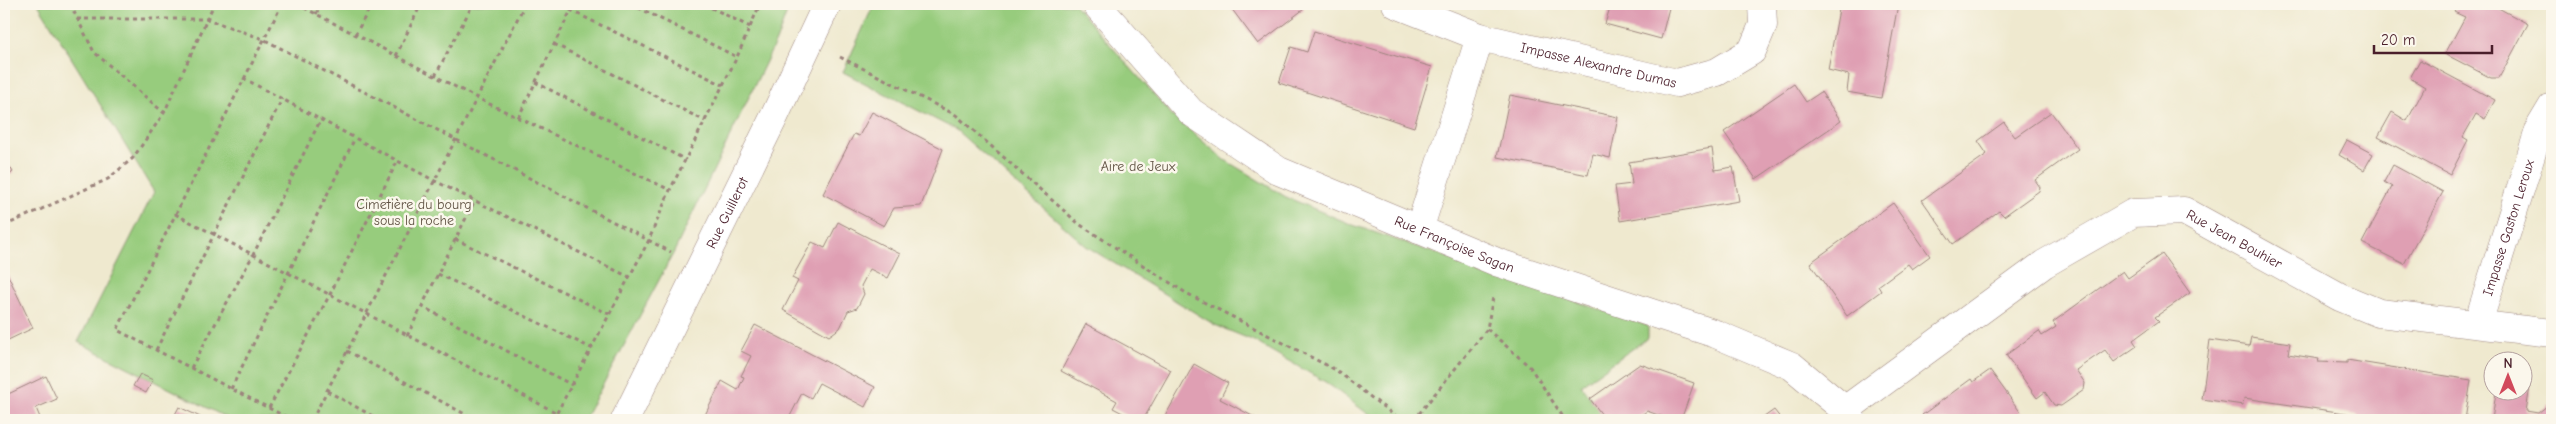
<svg xmlns="http://www.w3.org/2000/svg" width="2556" height="424" font-family="'Comic Neue',sans-serif">
	<style>
		.green { fill: #97cc7d; stroke: #707654 }
		.building { fill: #df9fb3 }
		.lines { fill: none; stroke-linecap: round; stroke-linejoin: round }
		.minor-casing { stroke: #9c847d; stroke-width: 29 }
		.tertiary-casing { stroke: #9c847d; stroke-width: 29 }
		.path { stroke: #9c847d; stroke-width: 3; stroke-dasharray: 4 4; stroke-linecap: butt }
		.minor { stroke: #fff; stroke-width: 28 }
		.tertiary { stroke: #fff; stroke-width: 28 }
		.labels { text-anchor: middle; dominant-baseline: central; stroke-width: 5; stroke-linejoin: round; paint-order: stroke }
		.street-label { font-size: 14px; fill: #4a1f2b; stroke: #fbf7ec }
		.park-label { font-size: 14px; fill: #615344; stroke: #fbf7ec }
	</style>
	<rect width="100%" height="100%" fill="#fbf7ec"/>
	<filter id="ink" filterUnits="userSpaceOnUse"><feTurbulence type="fractalNoise" baseFrequency=".02" numOctaves="2"/><feDisplacementMap in="SourceGraphic" scale="10" xChannelSelector="R" yChannelSelector="G"/><feConvolveMatrix kernelMatrix="1 2 1 2 8 2 1 2 1" color-interpolation-filters="sRGB"/></filter>
	<filter id="wash" filterUnits="userSpaceOnUse"><feTurbulence type="fractalNoise" baseFrequency=".0096" numOctaves="4" result="noise"/><feDisplacementMap in="SourceGraphic" scale="20" xChannelSelector="R" yChannelSelector="G"/><feGaussianBlur stdDeviation="1.12" result="paint"/><feColorMatrix in="noise" values="0 0 0 0 0 0 0 0 0 0 0 0 0 0 0 0 0 1.4 0 .05"/><feComposite in="paint" operator="in"/></filter>
	<g filter="url(#wash)">
		<rect width="100%" height="100%" fill="#efe9cf"/>
		<path class="green" d="M38 4H790L777 39 673 254 584 420H231L78 342 154 192Z
			M874 4H1074L1173 116 1225 160 1286 197 1353 225 1648 326V338L1581 385 1606 420H1376L1327 383 1252 340 1215 325 1086 246 956 130 843 72Z"/>
		<g id="blocks">
			<path class="building" d="M1228 4H1300L1304 9 1258 44Z
				M1611 4H1670L1661 39 1605 24Z
				M1840 4H1898L1881 98 1847 92 1849 75 1828 70Z
				M2459 4H2491L2528 24 2499 78H2491L2445 54 2465 17 2454 12Z
				M1314 31 1432 67 1414 127 1279 83 1291 47 1307 52Z
				M2420 60 2495 100 2485 119 2476 114 2463 137 2468 140 2450 175 2378 137 2392 112 2407 121 2425 87 2410 78Z
				M1794 84 1806 102 1821 92 1841 121 1756 179 1724 132Z
				M1510 95 1618 117 1610 158 1593 154 1588 175 1497 157Z
				M872 112 943 149 921 206 894 208 884 226 823 194 854 134 859 136Z
				M2051 112 2078 149 2035 180 2040 187 2039 191 2004 216 1999 211 1953 244 1922 200 1987 154 1978 141 2004 122 2015 137Z
				M2347 140 2373 154 2364 170 2339 155Z
				M1712 148 1715 170 1733 167 1739 201 1620 221 1615 186 1632 184 1629 162Z
				M4 158 13 172 4 179Z
				M2393 165 2443 192 2404 264 2362 243 2392 187 2384 182Z
				M1893 203 1930 256 1912 269 1908 264 1878 286 1881 291 1847 316 1810 263Z
				M838 222 900 254 888 278 870 269 861 286 864 294 857 308 848 311 840 328 829 336 783 310 798 281 792 278 812 242 825 248Z
				M2162 254 2190 293 2155 317 2159 321 2133 340 2137 346 2114 362 2105 350 2076 370 2085 383 2084 390 2061 406 2054 405 2045 392 2037 398 2006 355 2039 331 2042 336 2056 327 2053 322 2123 271 2128 278Z
				M4 267 33 328 4 342Z
				M1086 324 1171 370 1143 420H1136L1113 408 1117 401 1061 371Z
				M755 325 875 387 865 407 819 383 811 398 802 393 788 420H709L704 417 722 381 738 390 744 377 741 376 751 356 741 351Z
				M2251 337 2290 343 2288 354 2319 359 2318 362 2347 363V360L2471 380 2465 420H2403L2386 418V420H2358V415L2244 398 2243 405 2202 399 2210 340 2249 346Z
				M1194 364 1228 383 1220 399 1260 420H1163Z
				M1640 364 1694 383 1681 420H1672L1647 411 1634 420H1606L1590 399Z
				M1990 370 2026 420H1925L1922 415 1971 379 1973 382Z
				M140 374 153 380 146 393 133 386Z
				M46 376 57 399 36 408 41 420H4V396Z
				M2524 387H2530L2526 411 2538 413 2552 402V420H2492L2496 392H2524Z
				M179 407 194 414 206 420H172Z
				M1774 410 1782 420H1760Z"/>
		</g>
	</g>
	<g filter="url(#ink)">
		<use href="#blocks" fill-opacity="0" stroke="#9c847d" stroke-width="1"/>
		<g class="lines">
			<g class="minor-casing">
				<g id="minor">
					<path id="s1" d="M1096 4 1191 112 1279 171 1499 263 1716 334 1792 366 1845 410 1852 420"/>
					<path id="s2" d="M1396 4 1480 37 1677 83 1717 72 1752 51 1763 25 1762 4"/>
					<path d="M1419 230 1480 37"/>
					<path id="s3" d="M2478 323 2540 127 2552 107"/>
					<path id="s4" d="M1845 410 2044 264 2133 213 2184 211 2340 297 2379 313 2552 333"/>
				</g>
			</g>
			<g class="tertiary-casing">
				<g id="tertiary">
					<path id="s5" d="M625 420 775 115 827 4"/>
				</g>
			</g>
			<path class="path" d="M70 4 94 52 164 113
				M282 4 117 330 292 420
				M297 4 477 98 670 190
				M631 4 737 57
				M704 4 750 27
				M570 10 723 85
				M316 14 321 4
				M77 19H207L263 39 671 252
				M355 35 372 4
				M554 44 705 121
				M396 56 421 4
				M840 57 956 115 1079 224 1186 293 1336 370 1400 420
				M435 76 473 4
				M243 78 435 181 629 277
				M535 82 686 160
				M518 118 574 4
				M175 214 557 413
				M4 226 108 179 133 158 164 113 214 4
				M455 239 609 314
				M438 274 591 348
				M421 306 572 385
				M1487 329 1530 367 1565 420
				M407 336 475 200
				M156 350 282 99
				M347 351 476 420
				M191 368 253 255 321 119
				M231 389 355 138
				M327 391 380 420
				M269 408 329 296 398 160
				M312 420 525 4
				M553 420 648 242 670 190 737 57 760 4
				M1414 420 1487 329 1493 297"/>
			<use href="#minor" class="minor"/>
			<use href="#tertiary" class="tertiary"/>
		</g>
	</g>
	<g class="labels">
		<g class="street-label">
			<text stroke="none"><textPath href="#s2" startOffset="212">Impasse Alexandre Dumas</textPath></text>
			<text stroke="none"><textPath href="#s5" startOffset="231">Rue Guillerot</textPath></text>
			<text stroke="none"><textPath href="#s3" startOffset="100">Impasse Gaston Leroux</textPath></text>
			<text stroke="none"><textPath href="#s4" startOffset="458">Rue Jean Bouhier</textPath></text>
			<text stroke="none"><textPath href="#s1" startOffset="440">Rue Françoise Sagan</textPath></text>
		</g>
		<g class="park-label">
			<text x="1138" y="166">Aire de Jeux</text>
			<text x="414" y="204">Cimetière du bourg<tspan x="414" dy="16">sous la roche</tspan></text>
		</g>
	</g>
	<rect width="2556" height="424" fill="none" stroke="#fbf7ec" stroke-width="20"/>
	<g transform="translate(2508 376)"><circle r="24" fill="#fbf7ec" stroke="#b4a19f"/>
	<path d="M0-4L9 19L0 12L-9 19Z" fill="#d1495b"/>
	<text y="-8" font-size="14" font-weight="bold" text-anchor="middle" fill="#4a1f2b">N</text>
	</g>
	<path d="M2374 45v8h118v-8" fill="none" stroke="#4a1f2b" stroke-width="2.5"/>
	<text x="2381" y="45" font-size="15" fill="#4a1f2b" stroke="#fbf7ec" stroke-width="4" paint-order="stroke">20 m</text>
</svg>
